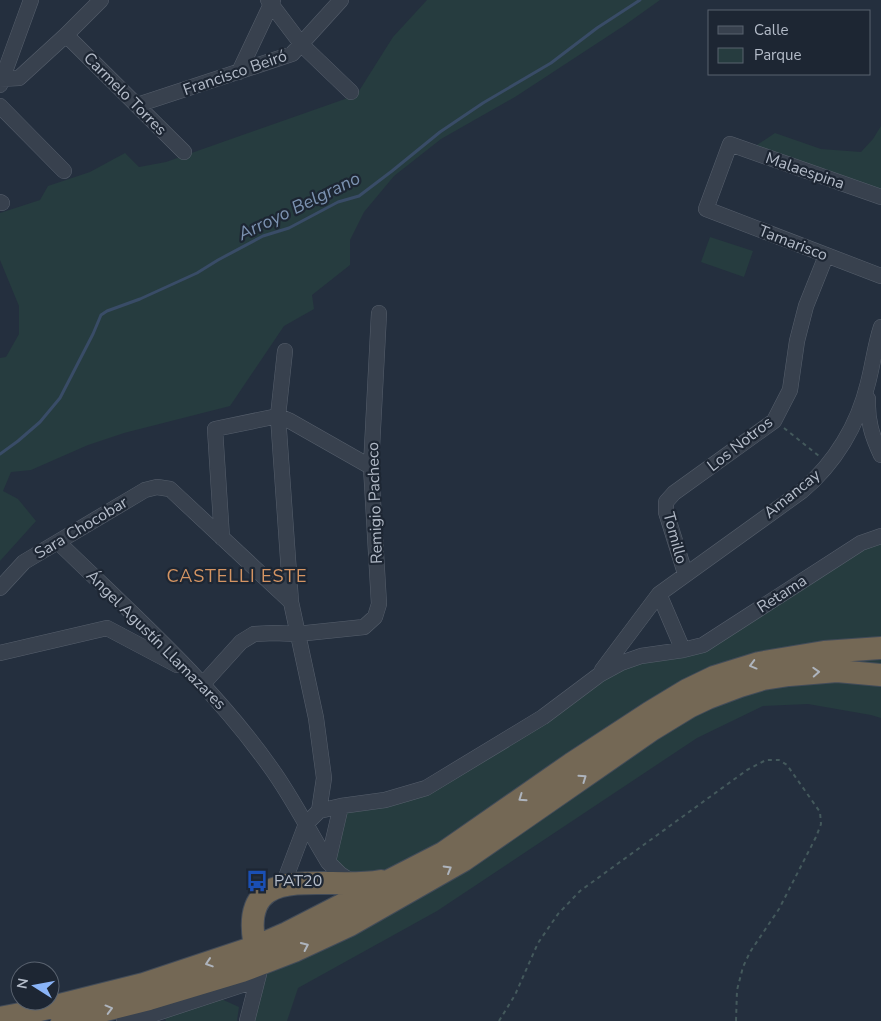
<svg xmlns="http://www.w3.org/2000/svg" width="881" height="1021" font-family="'Nunito Sans',sans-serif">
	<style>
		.green { fill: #263c3f }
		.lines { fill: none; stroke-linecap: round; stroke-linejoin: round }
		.stream { stroke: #394c67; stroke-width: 3 }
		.minor-casing { stroke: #565f6c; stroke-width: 16 }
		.highway-casing { stroke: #434c59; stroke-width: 24 }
		.path { stroke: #44595c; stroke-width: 2; stroke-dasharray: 4 4; stroke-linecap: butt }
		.minor { stroke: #38414e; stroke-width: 15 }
		.highway { stroke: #746855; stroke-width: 22 }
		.oneway { stroke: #aeb4bd }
		.labels { text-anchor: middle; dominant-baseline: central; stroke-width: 4.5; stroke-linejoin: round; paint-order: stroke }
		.street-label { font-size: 16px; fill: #b4bcc9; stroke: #1d2633 }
		.poi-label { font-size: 16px; fill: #b4bcc9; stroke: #1d2633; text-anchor: start }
		.water-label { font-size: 18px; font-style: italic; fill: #7c92b1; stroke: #1d2633 }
		.neighbourhood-label { font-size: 18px; letter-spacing: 1px; fill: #d59563; stroke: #1d2633 }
	</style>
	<rect width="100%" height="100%" fill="#242f3e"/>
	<path class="green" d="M427 0H660L625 25 515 97 441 139 394 176 364 212 350 240V265L312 295 314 309 284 326 230 406 124 433 88 445 31 470 11 472 3 491 18 499 36 521 0 561V358L6 357 19 334V306L0 260V213L40 200 48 186 90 172 125 153 139 167 166 162 345 99 359 91 393 37Z
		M881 126V197L748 151 775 133 821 149 861 152 873 139Z
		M710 237 753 251 744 277 701 262Z
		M881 536V718L871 715 808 704 763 706 697 738 437 911 298 988 287 1021H247L257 980 355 884 328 862 341 806 407 794 599 675 683 650Z
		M219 998 239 1007 237 1021H166L165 1018Z"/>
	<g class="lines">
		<path class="stream" d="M0 454 18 441 40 422 60 398 93 334 101 315 107 311 140 299 197 273 218 260 263 236 289 228 338 202 359 196 392 171 440 132 483 103 551 63 597 28 640 0"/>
		<g class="minor-casing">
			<path id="minor" d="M268 0 302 45 351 92
				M66 35 184 152
				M239 72 273 0
				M0 79 19 78 66 35 101 0
				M0 85 31 0
				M137 105 292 54 341 0
				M0 106 64 171
				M881 197 730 144 706 209 881 276
				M0 202 2 203
				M868 399C867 420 872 436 881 455
				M278 416 290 421 371 467
				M222 538 215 429 278 416
				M58 542C132 614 211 683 271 768 292 797 309 831 328 862L340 874 354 883
				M685 573 666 512V502L674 493 774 421 790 390 797 341 806 306 826 256
				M0 588 24 562 145 490 157 487 170 489 291 602
				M659 594 683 650
				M0 653 107 628 177 665
				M602 670 659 594 802 491C835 463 858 425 868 383 873 364 875 345 881 327
				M203 684 241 642 254 634 274 633 297 634 364 627 375 617 379 604 371 467 379 313
				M319 811 341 806 385 800 426 788 543 717 599 675 621 663 641 656 683 650 703 645 861 543 881 536
				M328 862 341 806
				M283 885 306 824 319 811 324 778 316 718 291 602 278 416 285 351
				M124 1021 154 1014 257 980
				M247 1021 259 974"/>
		</g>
		<g class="highway-casing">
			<path id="highway" d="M259 962C227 854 322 892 381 881
				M0 1018 36 1011 144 984 255 947 287 933 443 853 571 764 649 713 687 690 714 677 759 663 824 652 881 648
				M62 1021 149 999 242 971 294 951 350 925 464 860 653 729 689 707 708 698 740 686 763 679 789 675 837 671 881 675"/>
		</g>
		<path class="path" d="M784 428 819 456
			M499 1021 515 995 538 943 558 914 580 891 747 770 766 760H779L787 765 820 812 821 824 816 837 779 909 750 952 743 967 737 990 736 1021"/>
		<use href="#minor" class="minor"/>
		<use href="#highway" class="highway"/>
	</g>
	<defs><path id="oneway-chevron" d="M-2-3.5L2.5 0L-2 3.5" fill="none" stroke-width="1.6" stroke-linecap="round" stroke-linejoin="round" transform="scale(1.25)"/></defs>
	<g class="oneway">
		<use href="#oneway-chevron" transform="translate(753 665) rotate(165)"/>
		<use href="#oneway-chevron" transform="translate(816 672) rotate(-3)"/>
		<use href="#oneway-chevron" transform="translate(583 778) rotate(-35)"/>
		<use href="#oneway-chevron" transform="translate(522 798) rotate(145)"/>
		<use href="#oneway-chevron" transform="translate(448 869) rotate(-30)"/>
		<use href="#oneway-chevron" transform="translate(305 946) rotate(-25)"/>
		<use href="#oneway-chevron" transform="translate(209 963) rotate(162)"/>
		<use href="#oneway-chevron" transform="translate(109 1009) rotate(-15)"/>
	</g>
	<defs>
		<g id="bus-bare" transform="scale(1.725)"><path d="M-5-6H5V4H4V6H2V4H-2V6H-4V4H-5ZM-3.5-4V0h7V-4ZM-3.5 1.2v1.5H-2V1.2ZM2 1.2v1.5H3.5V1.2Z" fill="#1a4fb4" stroke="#1d2633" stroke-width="2.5" paint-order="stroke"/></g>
	</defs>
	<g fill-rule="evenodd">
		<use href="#bus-bare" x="257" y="881"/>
	</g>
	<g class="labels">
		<g class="street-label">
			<text transform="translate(235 73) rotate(-19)">Francisco Beiró</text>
			<text transform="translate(125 94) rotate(45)">Carmelo Torres</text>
			<text transform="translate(805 171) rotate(19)">Malaespina</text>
			<text transform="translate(793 243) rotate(21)">Tamarisco</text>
			<text transform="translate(740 444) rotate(-38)">Los Notros</text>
			<text transform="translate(792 494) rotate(-39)">Amancay</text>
			<text transform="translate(375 503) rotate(-92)">Remigio Pacheco</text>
			<text transform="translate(81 528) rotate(-31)">Sara Chocobar</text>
			<text transform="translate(675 538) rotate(75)">Tomillo</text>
			<text transform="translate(782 594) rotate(-33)">Retama</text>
			<text transform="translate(156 640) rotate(45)">Ángel Agustín Llamazares</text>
		</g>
		<g class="poi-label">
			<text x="274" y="881">PAT20</text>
		</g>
		<g class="water-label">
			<text transform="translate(299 206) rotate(-26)">Arroyo Belgrano</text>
		</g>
		<g class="neighbourhood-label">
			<text x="237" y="576">CASTELLI ESTE</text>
		</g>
	</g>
	<rect x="708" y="10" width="162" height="65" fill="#1d2633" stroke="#59626f"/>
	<rect x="718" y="26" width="25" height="8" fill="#38414e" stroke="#59626f"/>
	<text x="754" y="35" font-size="15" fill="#b4bcc9">Calle</text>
	<rect x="718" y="48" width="25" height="15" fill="#263c3f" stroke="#59626f"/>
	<text x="754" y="60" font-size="15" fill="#b4bcc9">Parque</text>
	<g transform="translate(35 986) rotate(281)"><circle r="24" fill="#1d2633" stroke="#59626f"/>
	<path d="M0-4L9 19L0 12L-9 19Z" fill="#8ab4f8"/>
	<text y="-8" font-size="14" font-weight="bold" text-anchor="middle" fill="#b4bcc9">N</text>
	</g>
</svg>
